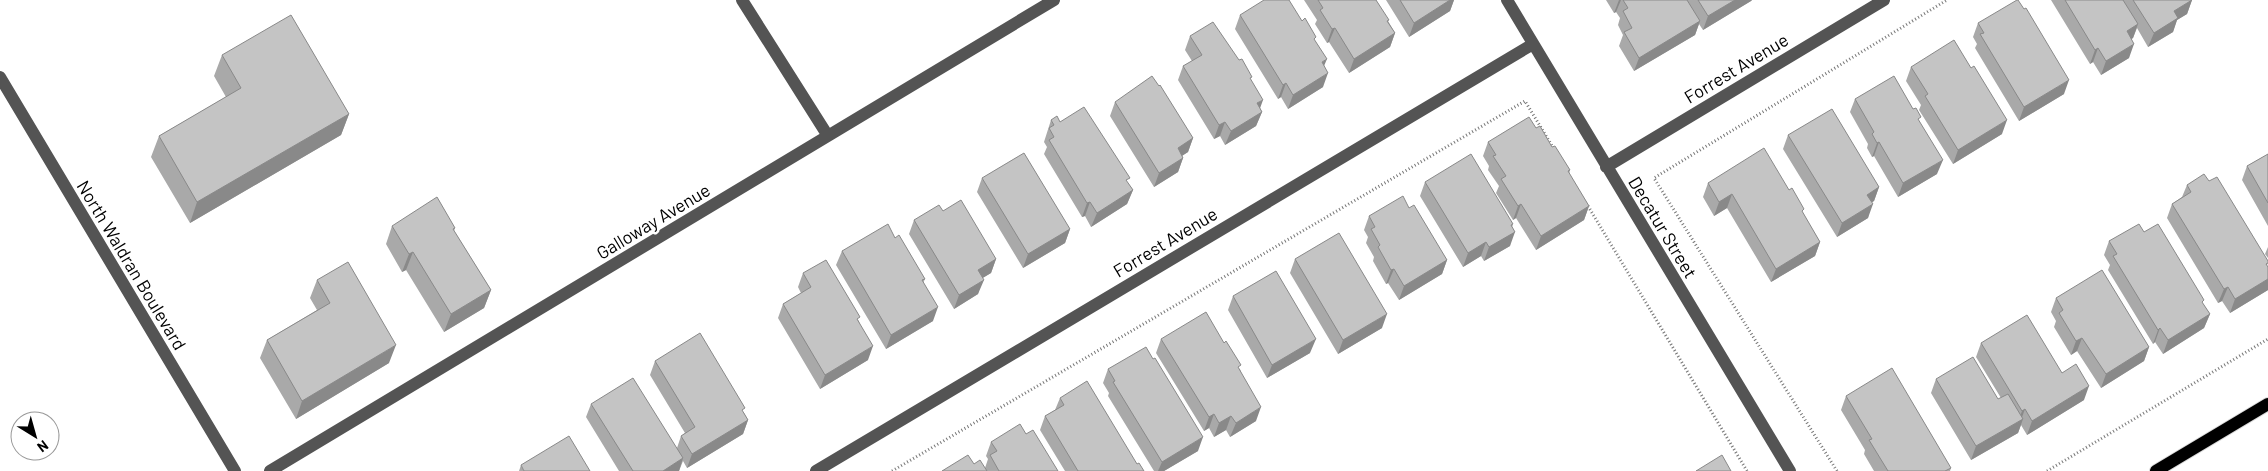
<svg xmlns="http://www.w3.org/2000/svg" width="2268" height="471" font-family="Barlow,sans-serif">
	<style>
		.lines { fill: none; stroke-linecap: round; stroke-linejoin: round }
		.major-casing { stroke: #dbdbdb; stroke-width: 14 }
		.path { stroke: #767676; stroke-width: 3; stroke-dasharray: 1 2.5; stroke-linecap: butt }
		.minor { stroke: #545454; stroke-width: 12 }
		.major { stroke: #000; stroke-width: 12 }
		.wall { fill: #a9a9a9 }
		.shaded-wall { fill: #898989 }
		.building { fill: #c4c4c4; stroke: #898989 }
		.labels { text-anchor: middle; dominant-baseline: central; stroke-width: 5; stroke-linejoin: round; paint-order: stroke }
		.street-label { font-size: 18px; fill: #000; stroke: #fff }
	</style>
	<rect width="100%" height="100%" fill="#fff"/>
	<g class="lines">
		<g class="major-casing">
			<path id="major" d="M2156 471 2268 404"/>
		</g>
		<path class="path" d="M1588 206 1747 471
			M892 471 1525 101 1554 149
			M1837 471 1654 178 1947 0
			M2047 471 2268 339"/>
		<path class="minor" d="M742 0 828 136
			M1507 0 1790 471
			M0 77 235 471
			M1606 167 1884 0
			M270 471 1054 0
			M816 471 1533 44"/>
		<use href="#major" class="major"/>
	</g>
	<path class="wall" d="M1304 0H1376L1395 33 1390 47 1349 73 1329 42 1327 43 1315 24 1317 20Z
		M1386 0H1454L1450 11 1409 37Z
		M1606 0H1752L1751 1 1703 30 1699 24 1695 35 1634 71 1619 46 1623 35 1618 25 1620 18 1616 12 1614 13Z
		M2051 0H2192L2187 14 2177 20 2173 32 2148 47 2137 28 2133 38 2131 39 2129 58 2101 75 2093 62 2090 64Z
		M1240 15 1324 66 1323 87 1288 109 1281 97 1278 99 1235 29Z
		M1978 23 2064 94 2019 121 1975 48 1977 44 1973 37Z
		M1190 36 1251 80 1260 108 1262 112 1256 126 1225 145 1220 136 1214 139 1178 80 1183 66 1192 61 1185 50Z
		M222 55 349 114 341 135 190 223 151 157 159 136 226 97 214 76Z
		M1911 67 2002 134 1953 164 1919 110 1921 105 1906 81Z
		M1855 99 1919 121 1937 174 1898 197 1874 156 1872 157 1867 148 1868 144 1850 112Z
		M1115 102 1193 138 1188 152 1182 156 1183 158 1178 172 1154 187 1110 116Z
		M1051 120 1060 122 1128 183 1133 190 1127 204 1091 227 1085 216 1082 217 1044 154 1047 147 1044 142Z
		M1536 128 1570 170 1569 174 1589 206 1584 220 1536 250 1516 218 1513 220 1496 193 1499 186 1488 170 1489 166 1483 156 1488 142Z
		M1788 135 1879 187 1874 201 1871 202 1868 218 1837 237 1783 149Z
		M2268 154V226L2242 180 2247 166Z
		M982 178 1070 229 1065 243 1023 268 977 192Z
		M2209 181 2268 261 2267 266 2268 267V290L2230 313 2222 301 2218 303 2167 218 2172 204 2182 197 2187 185Z
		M1425 182 1512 226 1510 246 1484 261 1481 256 1463 267 1420 196Z
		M1708 183 1789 190 1820 242 1815 256 1771 282 1727 208 1714 216 1703 197Z
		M1409 208 1447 260 1442 274 1399 300 1388 283 1386 284 1373 261 1374 257 1366 243 1368 237 1364 230 1369 216Z
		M943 211 996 259 991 273 982 278 978 294 954 309 909 234 914 220Z
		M392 226 455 228 454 231 491 290 484 308 444 332 406 270 402 272 386 244Z
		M2144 232 2203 304 2210 314 2204 328 2163 354 2155 342 2153 344 2108 270 2110 265 2104 255 2109 241Z
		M895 238 925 279 923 283 933 321 886 349 836 265 842 251Z
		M2268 247V258L2265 254Z
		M1295 259 1382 328 1338 354 1290 273Z
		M803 273 859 321 868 360 820 389 778 318 783 304 801 293 798 287Z
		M317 280 389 363 296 419 260 358 267 340 317 310 310 298Z
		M1233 296 1310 353 1267 378 1228 310Z
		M2056 298 2149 347 2144 361 2101 388 2077 351 2071 355 2054 327 2056 321 2051 312Z
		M1161 339 1240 369 1256 421 1230 437 1226 430 1214 437 1209 428 1204 431 1156 353Z
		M1981 343 2062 373 2084 400 2027 435 2021 425 2018 433 1971 460 1931 393 1936 379 1998 399 2001 398 1976 357Z
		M655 361 744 413 748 420 743 434 687 468 683 461 679 471H619L586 417 591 404 677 448 681 436 685 433 650 375Z
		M1108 369 1198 451 1164 471H1154L1108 396 1109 393 1103 383Z
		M1846 396 1951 468 1950 471H1874L1864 454 1865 450 1841 410Z
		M1060 398 1137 464 1144 471H1065L1040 430 1045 416 1055 410Z
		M1026 434 1058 471H942L974 464 985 468 988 459 986 456 991 442Z
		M521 465 524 471H519Z"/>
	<path class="shaded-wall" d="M1450 0H1454L1450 11 1409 37 1414 23Z
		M1619 0H1621L1616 12 1614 13Z
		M1735 0H1752L1751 1 1703 30 1708 16Z
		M2192 0 2187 14 2177 20 2173 32 2148 47 2154 33 2174 11Z
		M1700 21 1695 35 1634 71 1639 58Z
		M2138 24 2133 38 2122 45 2127 31Z
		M1335 28 1329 42 1327 43 1332 29Z
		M1395 33 1390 47 1349 73 1354 59Z
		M2134 44 2129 58 2101 75 2106 61Z
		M2098 48 2093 62 2090 64 2095 50Z
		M1327 59 1321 73 1322 62Z
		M1328 73 1323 87 1288 109 1293 95Z
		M2069 80 2064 94 2019 121 2024 107Z
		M1286 83 1281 97 1278 99 1283 85Z
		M1263 100 1258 114 1257 103Z
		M1262 112 1256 126 1225 145 1231 131Z
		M349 114 341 135 190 223 197 202Z
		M2007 120 2002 134 1953 164 1958 150Z
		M1225 122 1220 136 1214 139 1219 125Z
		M1193 138 1188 152 1172 162 1178 148Z
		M1879 142 1874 156 1872 157 1877 143Z
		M1183 158 1178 172 1154 187 1159 173Z
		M1943 160 1937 174 1898 197 1903 183Z
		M1879 187 1874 201 1862 209 1867 195Z
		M1133 190 1127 204 1091 227 1097 213Z
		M1732 194 1727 208 1714 216 1719 202Z
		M1090 202 1085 216 1082 217 1087 203Z
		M1521 204 1516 218 1513 220 1518 206Z
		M1873 204 1868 218 1837 237 1842 223Z
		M1589 206 1584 220 1536 250 1541 236Z
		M1513 224 1509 235 1515 232 1510 246 1484 261 1489 247Z
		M1070 229 1065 243 1023 268 1028 254Z
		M1486 242 1481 256 1463 267 1468 253Z
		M1820 242 1815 256 1771 282 1776 269Z
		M413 252 406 270 402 272 409 254Z
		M996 259 991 273 973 284 978 270Z
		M1447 260 1442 274 1399 300 1404 286Z
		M1394 269 1388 283 1386 284 1391 270Z
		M2268 279V290L2230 313 2235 299Z
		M984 280 978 294 954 309 959 295Z
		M2228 287 2222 301 2218 303 2224 289Z
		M491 290 484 308 444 332 451 314Z
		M938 307 933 321 886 349 891 335Z
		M1387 314 1382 328 1338 354 1343 340Z
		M2210 314 2204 328 2163 354 2168 340Z
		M2160 328 2155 342 2153 344 2158 330Z
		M2082 338 2077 351 2071 355 2076 341Z
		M1316 339 1310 353 1267 378 1272 365Z
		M396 345 389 363 296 419 302 401Z
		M873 346 868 360 820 389 825 375Z
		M2149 347 2144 361 2101 388 2106 374Z
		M2089 386 2084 400 2027 435 2032 421Z
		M1261 407 1256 421 1230 437 1236 423Z
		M2025 409 2021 420 2023 419 2018 433 1971 460 1976 446 2018 422 2022 411Z
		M1214 414 1209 428 1204 431 1209 417Z
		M1231 416 1226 430 1214 437 1219 423Z
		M748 420 743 434 687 468 692 454Z
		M1203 437 1198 451 1164 471H1158L1162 462Z
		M683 458 679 471H663Z"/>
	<path class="building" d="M1264 0H1289L1302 21 1305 18 1316 37 1314 39 1327 59 1322 62 1328 73 1293 95 1286 83 1283 85 1240 15Z
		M1318 0H1376L1389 20 1387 21 1395 33 1354 59 1335 28 1332 29 1320 10 1323 8Z
		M1400 0H1450L1414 23Z
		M1623 0H1687L1700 21 1639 58 1624 32 1632 28 1623 11 1628 8Z
		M1698 0H1735L1708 16Z
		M2017 0H2018L2024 9 2026 8 2069 80 2024 107 1980 34 1984 33 1978 23Z
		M2065 0H2123L2138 24 2127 31 2134 44 2106 61 2098 48 2095 50Z
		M2133 0H2192L2174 11 2178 18 2154 33Z
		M291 15 349 114 197 202 159 136 241 88 222 55Z
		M1213 22 1239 60 1242 59 1252 77 1250 78 1263 100 1257 103 1262 112 1231 131 1225 122 1219 125 1183 66 1202 55 1190 36Z
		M1954 40 1971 68 1974 66 2007 120 1958 150 1925 96 1928 94 1911 67Z
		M1152 76 1159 86 1160 85 1193 138 1178 148 1183 158 1159 173 1115 102Z
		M1894 76 1913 109 1916 108 1921 117 1918 119 1943 160 1903 183 1879 142 1877 143 1872 134 1874 132 1855 99Z
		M1084 107 1130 178 1126 180 1133 190 1097 213 1090 202 1087 203 1049 140 1054 137 1049 128 1054 125 1051 120 1057 116 1060 122Z
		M1832 109 1879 187 1867 195 1873 204 1842 223 1788 135Z
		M1529 117 1536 128 1540 126 1552 147 1555 146 1570 170 1568 171 1589 206 1541 236 1521 204 1518 206 1501 179 1506 176 1493 156 1496 155 1488 142Z
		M1764 148 1789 190 1792 188 1804 209 1802 211 1820 242 1776 269 1732 194 1719 202 1708 183Z
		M1024 153 1070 229 1028 254 982 178Z
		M1471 154 1513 224 1511 225 1515 232 1489 247 1486 242 1468 253 1425 182Z
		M2268 154V203L2247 166Z
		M2204 174 2209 181 2217 177 2268 261V263L2266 264 2268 267V279L2235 299 2228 287 2224 289 2172 204 2191 192 2187 185Z
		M1403 196 1409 208 1414 205 1447 260 1404 286 1394 269 1391 270 1378 247 1380 245 1371 229 1375 227 1369 216Z
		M437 197 455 228 453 229 491 290 451 314 413 252 409 254 392 226Z
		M961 200 996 259 978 270 984 280 959 295 914 220 939 205 943 211Z
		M888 224 895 238 899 235 925 279 922 280 938 307 891 335 842 251Z
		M2139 224 2144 232 2158 224 2204 300 2202 302 2210 314 2168 340 2160 328 2158 330 2113 256 2117 254 2109 241Z
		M1339 233 1387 314 1343 340 1295 259Z
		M826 260 860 317 857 319 873 346 825 375 783 304 811 287 803 273Z
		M348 262 396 345 302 401 267 340 330 303 317 280Z
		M2102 270 2149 347 2106 374 2082 338 2076 341 2059 313 2063 310 2056 298Z
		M1276 271 1316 339 1272 365 1233 296Z
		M1206 312 1224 343 1226 341 1241 365 1238 367 1261 407 1236 423 1231 416 1219 423 1214 414 1209 417 1161 339Z
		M2027 315 2062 373 2076 364 2089 386 2032 421 2025 409 2022 411 1981 343Z
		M700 333 745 408 742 410 748 420 692 454 681 436 695 427 655 361Z
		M1146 347 1153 359 1155 358 1203 437 1162 462 1113 382 1115 381 1108 369Z
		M1973 357 1998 399 2008 394 2023 419 1976 446 1936 379Z
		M1892 368 1951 468 1945 471H1888L1869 440 1872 439 1846 396Z
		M633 378 683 458 663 471H633L591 404Z
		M1087 381 1137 464 1139 463 1144 471H1078L1045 416 1064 405 1060 398Z
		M1020 424 1026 434 1033 430 1058 471H999L990 455 997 451 991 442Z
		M569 436 590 471H524L521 465Z
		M968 455 974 464 980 460 987 471H942Z
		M1722 455 1731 471H1696Z"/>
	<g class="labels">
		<g class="street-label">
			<text transform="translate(1736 68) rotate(-31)">Forrest Avenue</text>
			<text transform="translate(653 221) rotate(-31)">Galloway Avenue</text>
			<text transform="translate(1663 227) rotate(59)">Decatur Street</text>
			<text transform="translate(1165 242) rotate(-31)">Forrest Avenue</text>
			<text transform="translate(132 265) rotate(59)">North Waldran Boulevard</text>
		</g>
	</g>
	<g transform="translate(35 436) rotate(143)"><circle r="24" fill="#ffffff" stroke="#999999"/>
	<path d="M0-4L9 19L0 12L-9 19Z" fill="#000000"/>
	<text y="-8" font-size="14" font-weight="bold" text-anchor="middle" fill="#000000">N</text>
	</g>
</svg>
